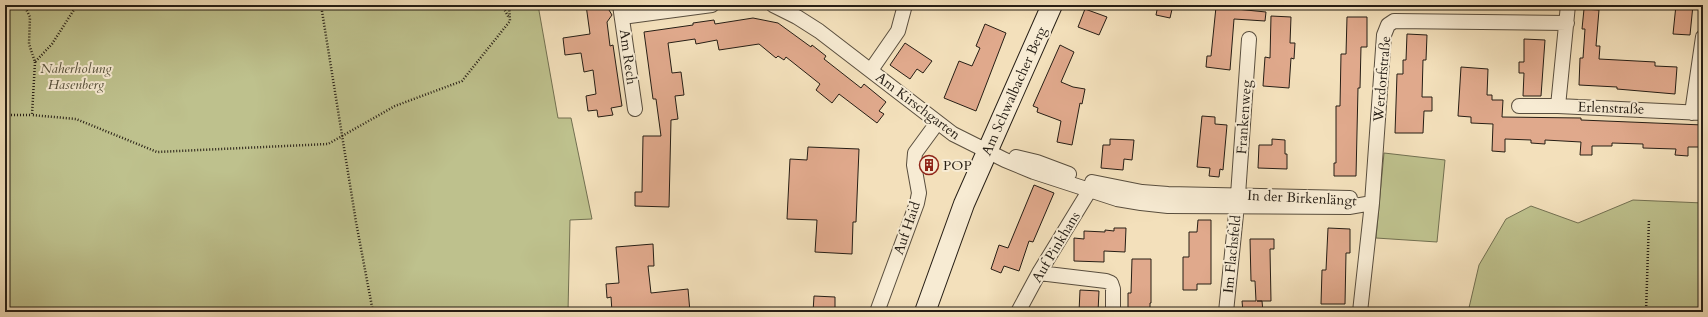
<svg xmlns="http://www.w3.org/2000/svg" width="1708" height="317" font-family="Cardo,serif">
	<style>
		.green { fill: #bec18d; stroke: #727051 }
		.building { fill: #e0a98c; stroke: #261e15 }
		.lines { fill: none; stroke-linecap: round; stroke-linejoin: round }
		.street-casing { stroke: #594e3e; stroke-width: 16 }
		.secondary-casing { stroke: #261e15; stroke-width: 22 }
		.path { stroke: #261e15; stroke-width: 2.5; stroke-dasharray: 1 2; stroke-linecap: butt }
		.street { stroke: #f7ebd3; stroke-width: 14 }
		.secondary { stroke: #f7ebd3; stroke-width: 20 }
		.labels { text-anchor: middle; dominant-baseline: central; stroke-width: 4; stroke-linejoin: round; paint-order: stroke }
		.street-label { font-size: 14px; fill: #261e15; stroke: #f7ebd3 }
		.park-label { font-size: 14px; font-style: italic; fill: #544f39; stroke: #f7ebd3 }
		.poi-label { font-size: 14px; fill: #261e15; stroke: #f7ebd3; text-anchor: start }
	</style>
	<rect width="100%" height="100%" fill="#f3e0bb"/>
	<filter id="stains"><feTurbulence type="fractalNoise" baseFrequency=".005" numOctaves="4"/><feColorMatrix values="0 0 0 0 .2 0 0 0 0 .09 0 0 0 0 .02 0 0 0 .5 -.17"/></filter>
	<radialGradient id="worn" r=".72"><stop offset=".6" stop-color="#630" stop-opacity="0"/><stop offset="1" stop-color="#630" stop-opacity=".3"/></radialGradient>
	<path class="green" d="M5 5H538L558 118H571L592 219 570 220 568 312H5Z
		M1384 153 1445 160 1437 242 1376 238Z
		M1633 200 1703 203V312H1468L1479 265 1506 219 1531 206 1578 223Z"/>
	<path class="building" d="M586 5H606L612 15 607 22 610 46 613 45 622 106 611 108 613 115 598 117 597 110 588 111 586 96 596 94 593 70 584 72 581 53 565 55 563 38 590 34Z
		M1158 5H1173L1170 18 1156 15Z
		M1676 5H1693L1690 35 1673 34Z
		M1216 7 1266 12 1265 21 1234 19 1230 70 1206 67 1207 56H1211Z
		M1085 9 1107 17 1099 35 1078 27Z
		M1584 9 1599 10 1596 46H1600L1599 59 1655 62V66L1677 67 1675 94 1617 89V87L1579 85 1580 58H1583L1585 29H1582Z
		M1271 16 1291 17 1290 43H1295L1294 59 1291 58 1289 88 1263 86 1265 57 1270 58Z
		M1347 17H1367V47H1361L1360 88H1358L1356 176H1334V163H1336V106H1340L1341 54H1346Z
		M753 18 778 23 811 47 812 45 826 56 824 59 861 88 864 84 886 102 879 111 884 114 877 123 839 94 832 103 816 90 820 84 786 57 784 60 778 56 776 58 759 44 719 50 717 40 696 44 695 39 668 43 672 73 681 72 684 95 675 96 678 119 671 120 669 207 635 206V192H642L643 136H661L656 99H653L644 32 693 25V23L714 20 715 24Z
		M985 24 1006 33 976 111 944 98 959 61 972 66 980 48 976 46Z
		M1407 34 1427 35 1426 60H1423L1422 97H1432V111H1424L1423 133H1395L1397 74H1403V60H1406Z
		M1524 39 1545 40 1541 96H1523L1524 73H1519V62H1524Z
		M905 43 932 61 923 73 917 69 910 79 890 65Z
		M1060 45 1074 52 1061 82 1073 87 1085 89 1082 104 1080 103 1072 145 1057 142 1061 121 1037 112 1038 108 1033 106Z
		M1461 67 1488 69 1487 95H1492V100H1503L1502 117 1581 118V120L1703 125V147H1688V156L1675 155 1676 149 1643 148V144L1612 143V146H1592V155H1580L1581 142 1545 140V144L1531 143V140L1505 139V152L1492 151 1493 124 1471 123V117L1458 116Z
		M1202 116 1215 117V124L1227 125 1223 170 1220 169 1219 177 1209 176 1210 168 1197 167Z
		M1110 139 1134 140 1132 160 1124 159 1123 170 1101 168 1103 145H1110Z
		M1272 139 1285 140V154H1287V169L1258 168 1259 145H1272Z
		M808 147 859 149 856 222H853L852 254 815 252 817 220 787 219 790 159 807 160Z
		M1034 185 1054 193 1033 242 1029 241 1019 271 1004 266 1001 273 991 269 999 245 1008 248Z
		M1198 220H1211V284H1197V290H1183V257H1189V232H1197Z
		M1114 228H1126L1125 252 1104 251V262L1074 261V238L1084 239V231L1105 232V230L1114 231Z
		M1328 228 1350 229V253H1346L1345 304H1321L1322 270H1326Z
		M1250 239H1274V249H1270L1271 301H1257H1262L1263 312H1243L1242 301H1256L1255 281H1251Z
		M653 244 654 266H648L651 293 688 289 690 312H612L611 297 607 298 606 284 619 283 616 247Z
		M1132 259H1151V303H1150V312H1128V293H1131Z
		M1080 290 1099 291 1098 312H1079Z
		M814 296 835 297V312H813Z"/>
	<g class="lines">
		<g class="street-casing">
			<path id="street" d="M620 5 635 109
				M773 5 797 17 819 31 953 134 1005 160 1034 172 1117 199 1141 203 1168 206 1349 207 1372 203
				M622 17 712 5
				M871 70 898 31 905 5
				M1519 106H1558L1703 113
				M1558 106 1568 5
				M1692 113 1703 37
				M1016 157 1037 162 1069 174
				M1092 182 1142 192 1168 194 1350 198
				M1039 273 1106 281 1111 283 1113 289V312
				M877 312 917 203 919 193 914 165 915 153 937 123
				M1018 312 1039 273 1094 183
				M1226 312 1238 195 1249 39
				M1360 312 1372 203 1384 35 1388 25 1394 21 1567 23"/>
		</g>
		<g class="secondary-casing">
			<path id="secondary" d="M925 312 964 204 1052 5"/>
		</g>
		<path class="path" d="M24 5 30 17 29 44 35 62 52 44 77 5
			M321 5 356 222 373 312
			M502 5 509 18
			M35 62 32 115 76 119 157 152 328 144 395 106 462 81 510 21 509 5
			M5 115H32
			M1646 312 1649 219"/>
		<use href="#street" class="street"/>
		<use href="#secondary" class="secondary"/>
	</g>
	<defs>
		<g id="building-ring" transform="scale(1)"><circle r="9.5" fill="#f7ebd3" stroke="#8f2418" stroke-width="1.5"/><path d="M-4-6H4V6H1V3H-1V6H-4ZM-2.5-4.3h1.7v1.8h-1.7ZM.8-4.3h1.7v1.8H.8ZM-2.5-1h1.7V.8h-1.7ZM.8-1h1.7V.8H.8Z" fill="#8f2418"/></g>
	</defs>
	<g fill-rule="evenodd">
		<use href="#building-ring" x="929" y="165"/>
	</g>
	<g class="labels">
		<g class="street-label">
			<text transform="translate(628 57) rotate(82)">Am Rech</text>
			<text transform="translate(1382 79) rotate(-85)">Werdorfstraße</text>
			<text transform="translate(1014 91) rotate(-66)">Am Schwalbacher Berg</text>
			<text transform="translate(918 106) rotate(37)">Am Kirschgarten</text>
			<text transform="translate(1611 108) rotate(2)">Erlenstraße</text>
			<text transform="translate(1244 117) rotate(-86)">Frankenweg</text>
			<text transform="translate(1302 198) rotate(3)">In der Birkenlängt</text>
			<text transform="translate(907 228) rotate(-71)">Auf Haid</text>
			<text transform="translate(1056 247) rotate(-59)">Auf Pinkhans</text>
			<text transform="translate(1232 254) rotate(-84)">Im Flachsfeld</text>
		</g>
		<g class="park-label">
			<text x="76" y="68">Naherholung<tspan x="76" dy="16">Hasenberg</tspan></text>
		</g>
		<g class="poi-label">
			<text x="943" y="165">POP</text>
		</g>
	</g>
	<rect width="1708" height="317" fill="none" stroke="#f3e0bb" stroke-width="20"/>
	<rect x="6" y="6" width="1696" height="305" fill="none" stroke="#261e15" stroke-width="2"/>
	<rect x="10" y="10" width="1688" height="297" fill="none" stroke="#261e15"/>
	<rect width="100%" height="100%" filter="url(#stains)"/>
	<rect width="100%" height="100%" fill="url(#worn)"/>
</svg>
